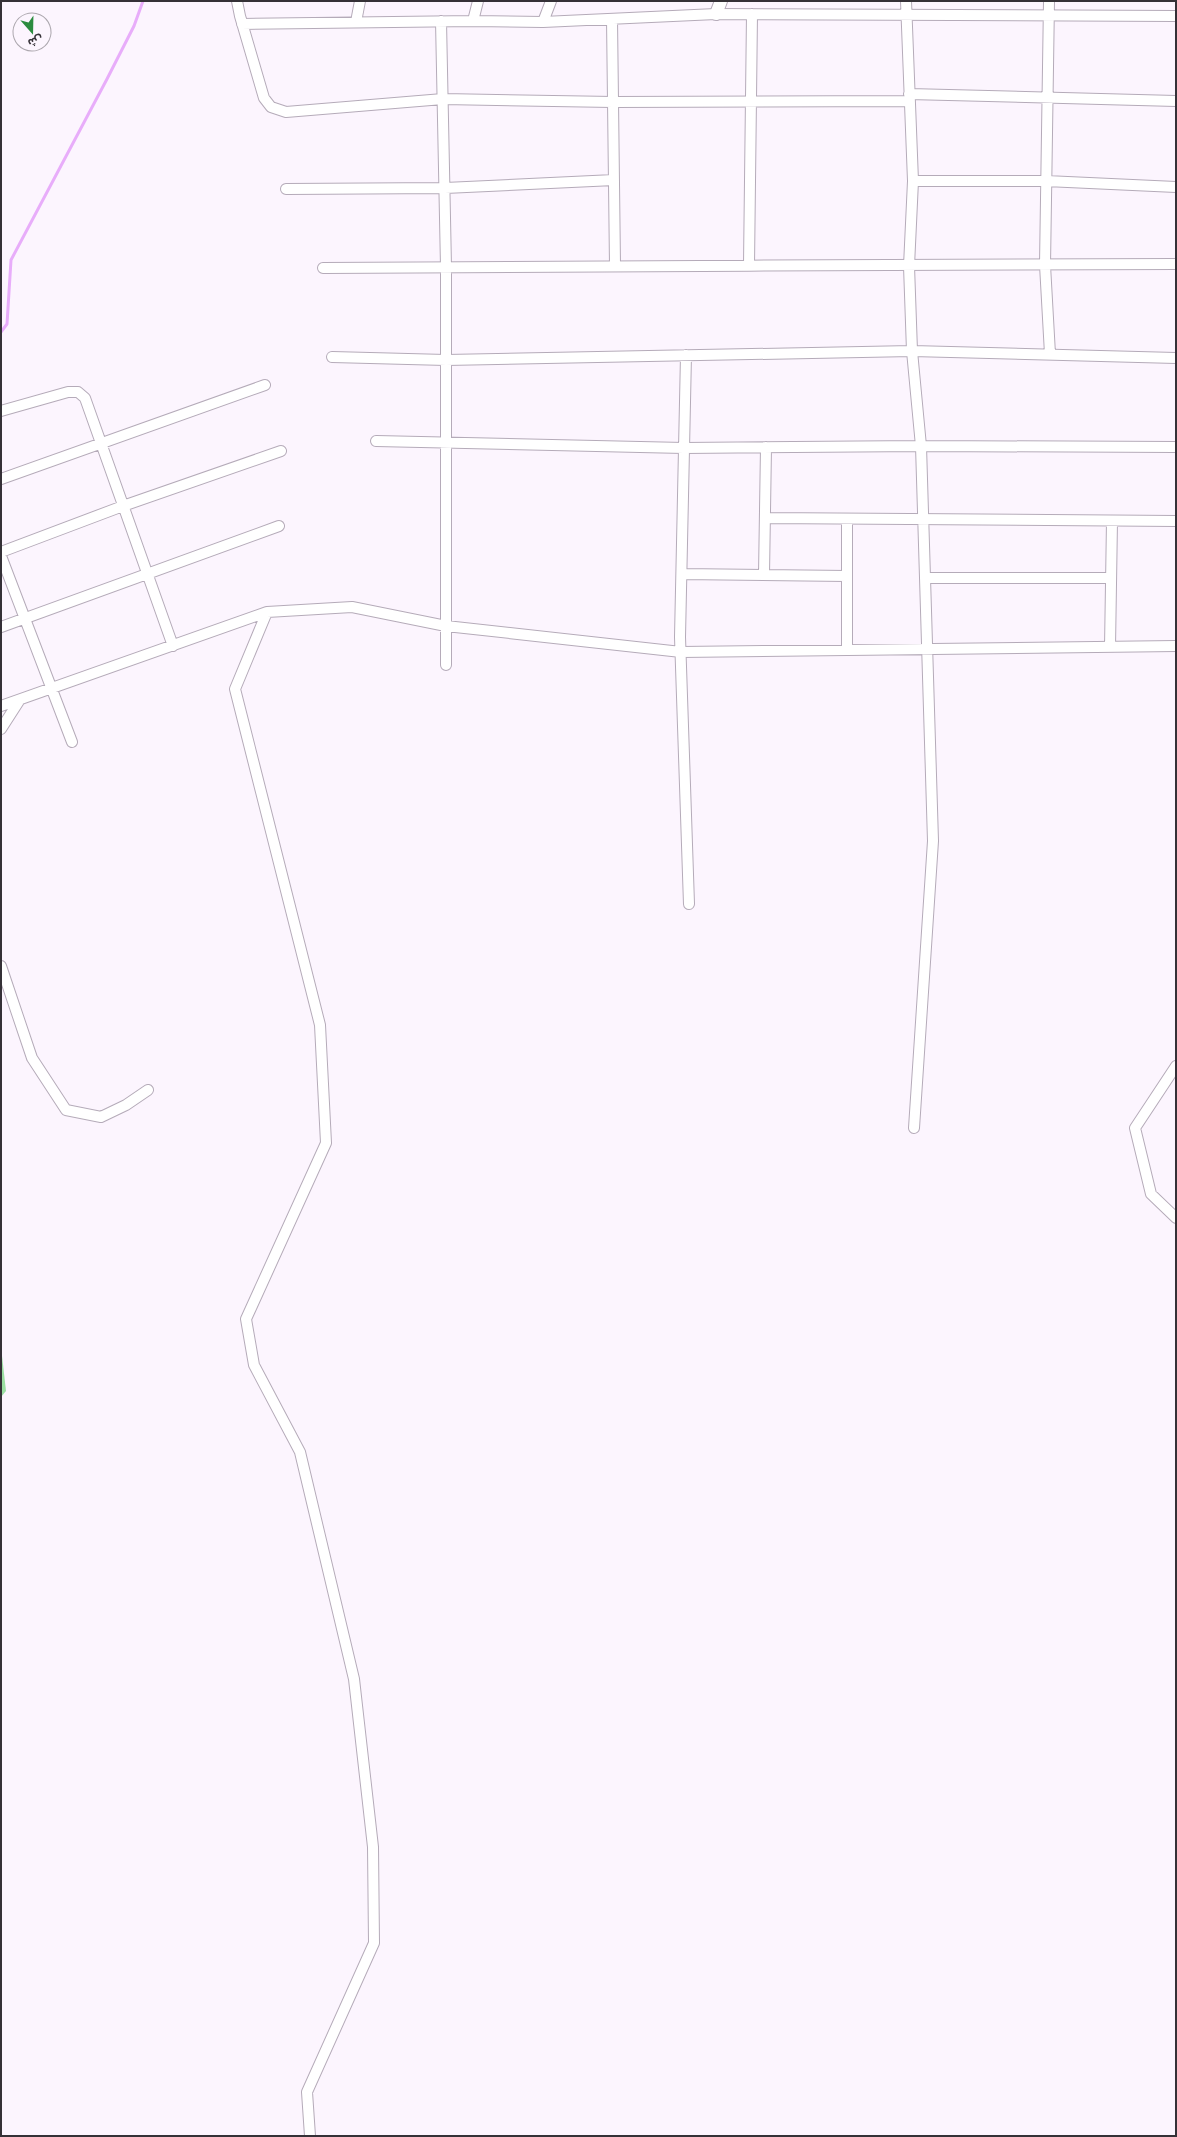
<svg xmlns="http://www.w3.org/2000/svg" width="1177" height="2137" font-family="'Sofia Sans Condensed','Noto Sans Arabic',sans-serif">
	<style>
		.green { fill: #9bdfa2 }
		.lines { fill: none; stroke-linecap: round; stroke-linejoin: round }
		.stream { stroke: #e8adfa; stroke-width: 3 }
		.minor-casing { stroke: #b5abb9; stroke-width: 12 }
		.tertiary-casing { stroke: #b5abb9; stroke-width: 14 }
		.minor { stroke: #fff; stroke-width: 10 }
		.tertiary { stroke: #fff; stroke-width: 12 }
	</style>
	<rect width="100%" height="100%" fill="#fcf5fe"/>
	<path class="green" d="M1 1347 6 1391 1 1397Z"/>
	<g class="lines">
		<path class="stream" d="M1 332 7 324 11 260 107 79 134 26 143 1"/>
		<g class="minor-casing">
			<path id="minor" d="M237 1 240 16 264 98 271 107 286 112 443 99 613 102 909 101
				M906 1 913 181 909 266 912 351 921 446 933 841 914 1128
				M1049 1 1045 265 1050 354
				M612 19 615 265
				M441 21 446 267V665
				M473 21 478 1
				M356 22 360 1
				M543 22 551 1
				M242 24 473 21 543 22 716 14 1176 16
				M909 94 1176 101
				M913 181H1046L1176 187
				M286 189 445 188 614 180
				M749 265 752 14
				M323 268C607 265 892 266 1176 264
				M686 355 680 637 689 904
				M332 357 446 360 912 351 1176 358
				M1 411 68 392H78L85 398 173 646
				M376 441 684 448 921 446 1176 447
				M1 479 265 385
				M765 518 1176 521
				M1 552 123 506 281 451
				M1 556 72 742
				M682 574 847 576
				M764 575 766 447
				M926 578H1111
				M1 627 279 526
				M1110 647 1112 521
				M847 650V519
				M1 706 267 612
				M1 729 19 701
				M1 966 32 1058 66 1110 101 1117 126 1105 148 1090
				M1176 1066 1135 1128 1151 1194 1176 1218
				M310 2136 307 2092 374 1943 373 1847 354 1679 300 1452 254 1365 246 1319 326 1143 320 1025 235 689 267 612 352 607 446 626 681 652 1176 646"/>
		</g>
		<g class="tertiary-casing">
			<path id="tertiary" d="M716 14 721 1"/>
		</g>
		<use href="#minor" class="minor"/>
		<use href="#tertiary" class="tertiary"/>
	</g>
	<rect width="1177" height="2137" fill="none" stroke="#353137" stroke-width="4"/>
	<g transform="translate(32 32) rotate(160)"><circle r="19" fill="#fcf5fe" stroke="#aca7ae"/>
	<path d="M0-3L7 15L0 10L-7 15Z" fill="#2b8c3f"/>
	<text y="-6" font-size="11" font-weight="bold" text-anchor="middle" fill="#353137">ش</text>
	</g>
</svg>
